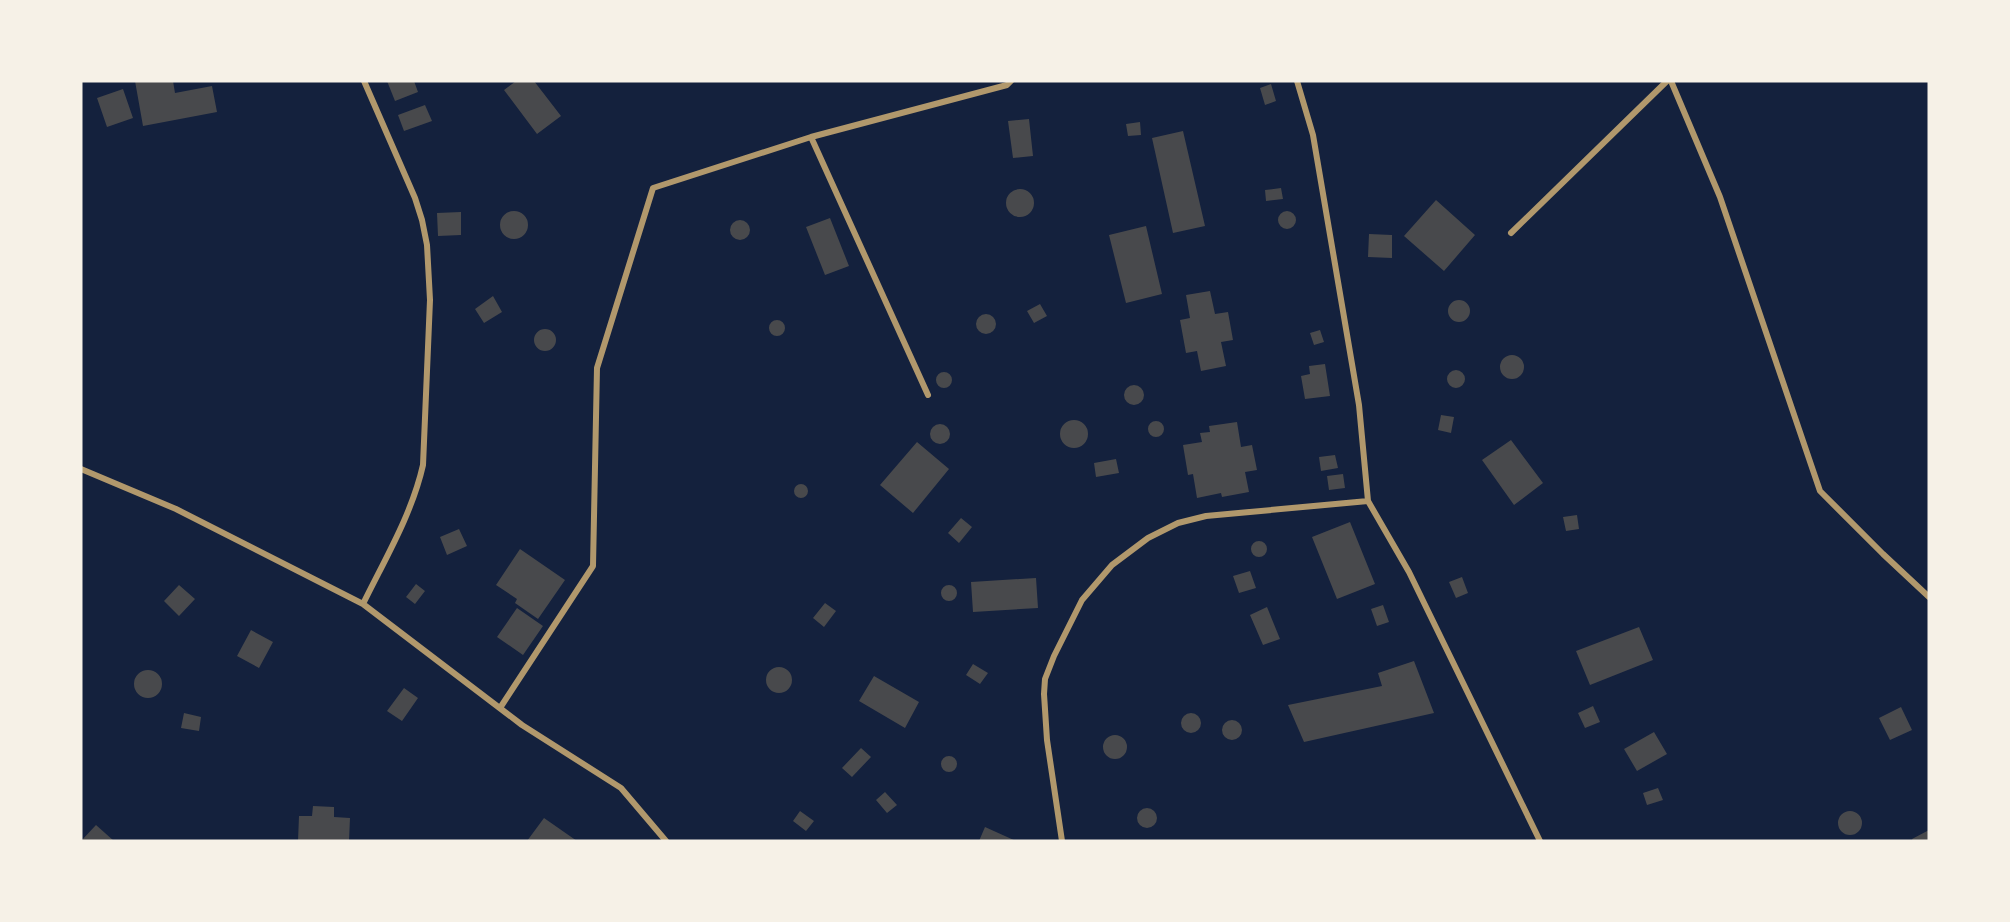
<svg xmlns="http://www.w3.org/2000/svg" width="2010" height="922" font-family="'Fira Sans',sans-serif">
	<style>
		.building { fill: #48494c }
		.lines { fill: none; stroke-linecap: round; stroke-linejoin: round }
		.minor { stroke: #b1986c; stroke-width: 6 }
	</style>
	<rect width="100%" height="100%" fill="#14213d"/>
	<path class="building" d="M135 81H173L175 93 212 86 217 112 143 126Z
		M387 81H414L418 92 395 101Z
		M516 81H534L561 116 537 134 504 90Z
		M1271 84 1276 101 1265 105 1260 88Z
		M123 89 133 118 107 127 97 98Z
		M425 105 432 121 404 131 398 115Z
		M1029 119 1033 156 1013 158 1008 121Z
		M1140 122 1141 135 1128 136 1126 124Z
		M1183 131 1205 226 1173 233 1152 138Z
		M1281 188 1283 199 1266 201 1265 190Z
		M1006 203a14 14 0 1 1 28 0a14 14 0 1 1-28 0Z
		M1436 200 1475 235 1444 271 1404 236Z
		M1278 220a9 9 0 1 1 18 0a9 9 0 1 1-18 0Z
		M500 225a14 14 0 1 1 28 0a14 14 0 1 1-28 0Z
		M461 212V235L438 236 437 213Z
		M830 218 849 266 825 275 806 227Z
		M730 230a10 10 0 1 1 20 0a10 10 0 1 1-20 0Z
		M1146 226 1162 294 1126 303 1109 235Z
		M1369 234 1392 235V258L1368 257Z
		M1210 291 1215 314 1228 312 1233 340 1221 342 1226 366 1201 371 1197 351 1186 353 1180 320 1190 318 1186 295Z
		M493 296 502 312 484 323 475 309Z
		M1448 311a11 11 0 1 1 22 0a11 11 0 1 1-22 0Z
		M1040 304 1047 316 1034 323 1027 311Z
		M976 324a10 10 0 1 1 20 0a10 10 0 1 1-20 0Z
		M769 328a8 8 0 1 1 16 0a8 8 0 1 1-16 0Z
		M534 340a11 11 0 1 1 22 0a11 11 0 1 1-22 0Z
		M1320 330 1324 342 1314 345 1310 333Z
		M1500 367a12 12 0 1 1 24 0a12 12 0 1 1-24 0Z
		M1325 364 1330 396 1305 399 1301 376 1310 374 1309 366Z
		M1447 379a9 9 0 1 1 18 0a9 9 0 1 1-18 0Z
		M936 380a8 8 0 1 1 16 0a8 8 0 1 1-16 0Z
		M1124 395a10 10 0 1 1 20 0a10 10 0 1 1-20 0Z
		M1441 415 1454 417 1451 433 1438 430Z
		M1060 434a14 14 0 1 1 28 0a14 14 0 1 1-28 0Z
		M1148 429a8 8 0 1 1 16 0a8 8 0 1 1-16 0Z
		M1237 422 1241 447 1252 445 1257 470 1245 472 1249 492 1222 497 1221 493 1197 498 1193 474 1188 475 1183 445 1202 442 1200 433 1210 432 1209 426Z
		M930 434a10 10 0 1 1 20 0a10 10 0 1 1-20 0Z
		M1511 440 1543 483 1514 505 1482 460Z
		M917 442 949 469 913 513 880 485Z
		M1335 455 1338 468 1321 471 1319 457Z
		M1116 459 1119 473 1096 477 1094 463Z
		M1343 474 1345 488 1329 490 1327 476Z
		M794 491a7 7 0 1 1 14 0a7 7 0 1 1-14 0Z
		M1577 515 1579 529 1566 531 1563 517Z
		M961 518 972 527 959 543 948 533Z
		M1350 522 1375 584 1337 599 1312 537Z
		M459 529 467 546 447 555 440 537Z
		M1251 549a8 8 0 1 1 16 0a8 8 0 1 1-16 0Z
		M520 549 565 580 538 619 515 603 517 599 496 585Z
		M1250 571 1256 588 1239 593 1233 576Z
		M1462 577 1468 593 1456 598 1449 582Z
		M1036 578 1038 608 973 612 971 582Z
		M416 584 425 591 415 604 406 597Z
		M179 585 195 599 179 616 164 601Z
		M941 593a8 8 0 1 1 16 0a8 8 0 1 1-16 0Z
		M825 603 836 611 824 627 813 618Z
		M1383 605 1389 622 1377 626 1371 609Z
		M1267 607 1280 639 1263 645 1250 615Z
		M517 608 543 626 523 655 497 637Z
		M1639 627 1653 660 1590 685 1576 651Z
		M251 630 273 642 259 668 237 656Z
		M1414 661 1434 713 1304 742 1288 705 1382 686 1378 673Z
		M973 664 988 673 980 684 966 675Z
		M766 680a13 13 0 1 1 26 0a13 13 0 1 1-26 0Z
		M134 684a14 14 0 1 1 28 0a14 14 0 1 1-28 0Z
		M874 676 919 702 905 728 859 701Z
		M404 688 418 698 402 721 387 711Z
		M1593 706 1600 722 1585 728 1578 713Z
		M1901 707 1912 730 1890 740 1879 718Z
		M184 713 201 717 199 731 181 728Z
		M1181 723a10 10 0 1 1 20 0a10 10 0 1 1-20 0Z
		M1222 730a10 10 0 1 1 20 0a10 10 0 1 1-20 0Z
		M1654 732 1667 754 1637 771 1624 749Z
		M1103 747a12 12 0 1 1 24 0a12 12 0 1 1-24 0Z
		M861 748 871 757 852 777 842 768Z
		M941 764a8 8 0 1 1 16 0a8 8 0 1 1-16 0Z
		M1658 788 1663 800 1647 805 1643 793Z
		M885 792 897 805 887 813 876 800Z
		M313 806 334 807V817L350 818 349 841H298L299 816H312Z
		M1137 818a10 10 0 1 1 20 0a10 10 0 1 1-20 0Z
		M1838 823a12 12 0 1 1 24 0a12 12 0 1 1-24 0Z
		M800 811 814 821 806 831 793 821Z
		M544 818 577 841H527Z
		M96 825 114 841H81Z
		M985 827 1016 841H979Z
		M1929 830V841H1913L1912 839Z"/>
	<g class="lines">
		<path class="minor" d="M1297 81 1313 135 1359 405 1368 501 1409 572 1540 841
			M1671 81 1720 197 1820 491 1883 554 1929 597
			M811 137 928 395
			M1511 233 1667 81
			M81 469 176 509 363 604 522 725 621 788 666 841
			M363 604C385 559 412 514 423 465L430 300 427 245 422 220 415 198 364 81
			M500 708 593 566 597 368 653 188 811 137 1007 85 1011 81
			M1062 841 1047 740 1044 694 1045 679 1054 656 1082 600 1112 565 1148 538 1178 523 1206 516 1368 501"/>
	</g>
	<rect width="2010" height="922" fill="none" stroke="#f6f1e7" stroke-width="165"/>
</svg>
